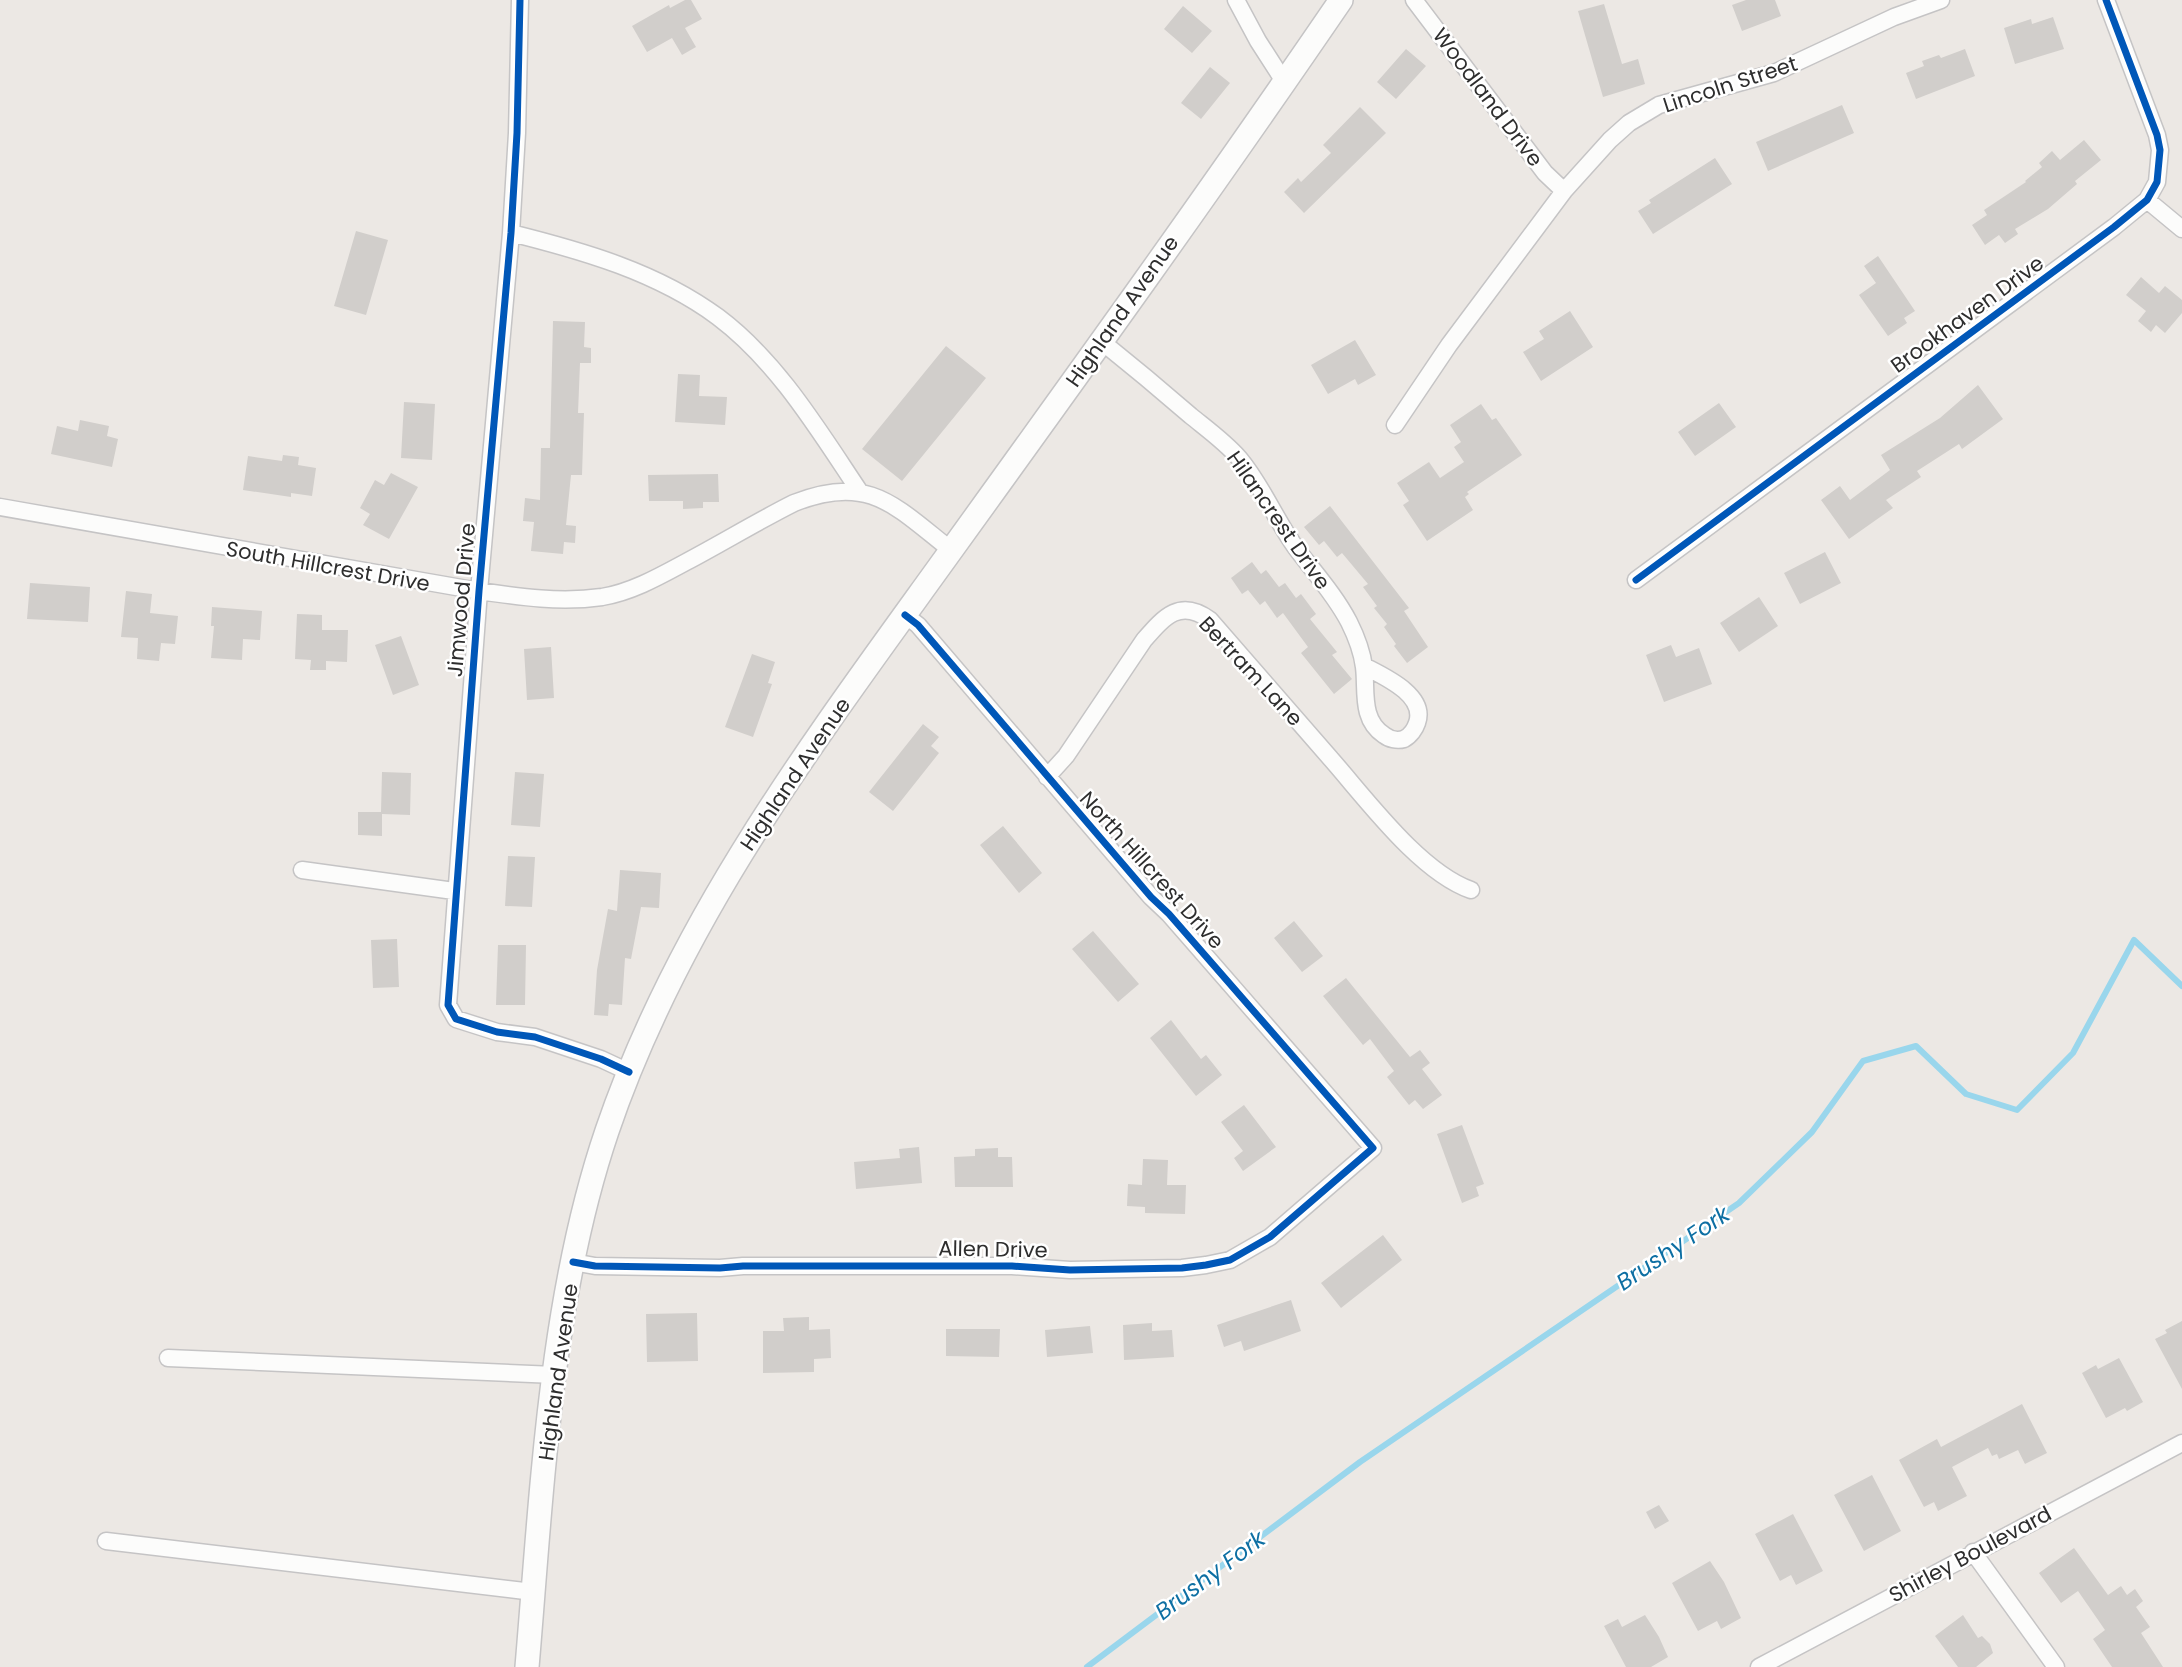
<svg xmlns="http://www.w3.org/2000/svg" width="2182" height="1667" font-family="Poppins,sans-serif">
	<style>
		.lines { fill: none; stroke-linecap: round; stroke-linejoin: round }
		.stream { stroke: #99d6ec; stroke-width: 6 }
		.building { fill: #d1cecb }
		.street-casing { stroke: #c5c4c5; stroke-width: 19 }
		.secondary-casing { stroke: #c5c4c5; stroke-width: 26 }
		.street { stroke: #fcfcfb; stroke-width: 16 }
		.secondary { stroke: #fcfcfb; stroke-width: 23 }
		.cycleway-casing { stroke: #fff; stroke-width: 11 }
		.cycleway { stroke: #0057b8; stroke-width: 7 }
		.labels { text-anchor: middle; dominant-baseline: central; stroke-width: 5; stroke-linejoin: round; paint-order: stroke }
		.street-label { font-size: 21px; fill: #2e2e2e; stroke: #fff }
		.water-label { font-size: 23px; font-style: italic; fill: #0d6fa3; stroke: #fff }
	</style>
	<rect width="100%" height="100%" fill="#ece8e4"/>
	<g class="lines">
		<path class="stream" d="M1087 1667 1360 1462 1739 1203 1812 1132 1863 1061 1916 1046 1966 1094 2017 1110 2073 1053 2134 940 2182 986"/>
	</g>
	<path class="building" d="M685 0H691L702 19 685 28 696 47 682 55 672 38 647 52 632 26 669 5 670 8Z
		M1746 0H1775L1781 16 1742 31 1732 5Z
		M1604 4 1622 64 1638 59 1645 84 1603 97 1578 11Z
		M1183 6 1212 31 1192 53 1164 29Z
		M2053 17 2064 49 2015 64 2004 28 2031 19 2032 24Z
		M1406 49 1426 66 1396 99 1377 82Z
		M1965 49 1975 76 1916 99 1906 73 1924 66 1922 61 1939 55 1941 58Z
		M1210 67 1230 83 1201 119 1181 103Z
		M1842 105 1854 133 1768 171 1756 142Z
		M1360 107 1386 133 1304 213 1284 192 1298 178 1301 182 1331 153 1323 145Z
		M2084 140 2101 160 2075 181 2077 184 2048 209 2015 229 2018 234 2005 243 1999 235 1985 245 1972 225 1987 215 1984 210 2026 182 2025 181 2042 167 2039 163 2052 151 2060 160Z
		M1715 158 1732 184 1653 234 1638 211 1651 203 1649 200Z
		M356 231 388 240 366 315 334 306Z
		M1878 256 1915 311 1904 318 1907 323 1888 336 1859 295 1876 283 1864 266Z
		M2141 277 2159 293 2165 286 2182 300V313L2165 333 2156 325 2151 332 2138 321 2146 311 2126 295Z
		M1570 311 1593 347 1541 381 1523 352 1544 339 1539 331Z
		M553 321 585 322 584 347 591 348V363H580L578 413H584L582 475H571L566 525 576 526 575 543 564 542 563 554 531 551 534 522 523 521 525 498 540 500 541 448H550Z
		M1355 340 1376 375 1358 385 1355 379 1328 394 1311 365Z
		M946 346 986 378 902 481 862 449Z
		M678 374 700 375 699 396 727 397 725 425 675 422Z
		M1978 385 2003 419 1962 449 1959 444 1917 471 1921 477 1886 500 1893 508 1849 539 1821 500 1840 486 1850 500 1890 470 1881 455 1940 418Z
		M404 402 435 404 432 460 401 458Z
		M1719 403 1736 427 1695 456 1678 432Z
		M1481 404 1492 420 1496 418 1522 455 1467 492 1469 494 1465 497 1473 510 1427 541 1403 505 1409 501 1397 483 1429 462 1440 478 1464 462 1454 447 1461 442 1450 425Z
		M80 420 109 426 107 436 118 439 112 467 51 454 57 426 78 431Z
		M283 455 299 457 298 465 316 468 312 496 291 493V497L243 490 248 456 282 461Z
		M391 473 418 487 389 539 363 525 370 514 360 508 375 480 384 485Z
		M718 474 719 502H703V508L683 509V501H649L648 475Z
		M1330 506 1409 608 1404 611 1428 647 1407 663 1394 646 1396 644 1384 627 1387 624 1374 608 1377 606 1363 587 1368 584 1342 553 1337 557 1324 541 1319 545 1304 527Z
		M1825 552 1841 583 1800 604 1784 573Z
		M1252 562 1261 574 1266 570 1279 587 1285 583 1296 598 1301 594 1316 614 1310 619 1337 652 1332 655 1352 679 1334 694 1301 653 1308 647 1283 613 1277 618 1265 601 1260 605 1248 590 1242 594 1231 578Z
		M30 583 90 587 88 622 27 619Z
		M126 591 152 594 150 613 178 616 175 644 161 643 159 661 137 659 138 638 121 637Z
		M1759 597 1778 626 1739 652 1720 623Z
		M212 607 262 611 260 640 243 639 242 660 211 658 214 626H211Z
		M297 614 322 615V630H348L347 662 326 661V670H310L311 660 295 659Z
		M401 636 419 685 393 695 375 645Z
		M1671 645 1676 657 1699 648 1712 684 1664 702 1646 655Z
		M551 647 554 698 527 700 524 649Z
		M752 654 775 662 768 683 772 684 753 737 725 727Z
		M923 724 939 737 931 746 939 753 893 811 869 792Z
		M382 772 411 773 410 815 382 814V836L358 835V812H381Z
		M515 772 544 774 540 827 511 825Z
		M1003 826 1042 873 1019 893 980 845Z
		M508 856 535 857 532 907 505 906Z
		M620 870 661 873 659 908 641 907 631 959 625 958 622 1005 609 1004 608 1016 594 1015 597 970 608 909 617 911Z
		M1294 921 1323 956 1302 972 1274 938Z
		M1093 931 1139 984 1118 1002 1072 949Z
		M397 939 399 987 373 988 371 940Z
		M498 945H526L525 1005H496Z
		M1346 978 1410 1057 1420 1050 1430 1063 1422 1069 1442 1095 1423 1109 1415 1100 1409 1105 1387 1077 1394 1071 1370 1039 1363 1045 1323 996Z
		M1171 1020 1201 1059 1206 1055 1222 1075 1196 1096 1150 1038Z
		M1244 1105 1276 1147 1243 1171 1234 1158 1243 1151 1221 1122Z
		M1462 1125 1484 1184 1476 1187 1479 1196 1462 1203 1437 1134Z
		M919 1147 922 1183 856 1189 854 1162 900 1158 899 1149Z
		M998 1148V1157H1012L1013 1187H955L954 1157 975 1156V1149Z
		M1143 1159 1168 1160 1167 1185H1186L1185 1214 1145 1213V1207L1127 1206 1128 1184 1142 1185Z
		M1383 1235 1402 1260 1341 1308 1321 1283Z
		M1291 1300 1301 1331 1244 1351 1241 1341 1224 1347 1217 1325Z
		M697 1313 698 1361 647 1362 646 1314Z
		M809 1317V1330L830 1329 831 1358 814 1359V1372L763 1373V1331H784L783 1318Z
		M2182 1321V1389L2155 1339 2167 1333 2165 1330Z
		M1152 1323V1331L1172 1330 1174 1357 1124 1360 1123 1325Z
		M1090 1326 1093 1353 1047 1357 1045 1330Z
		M946 1329H1000L999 1357 946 1356Z
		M2119 1358 2143 1402 2127 1411 2125 1408 2106 1418 2082 1373 2096 1365 2098 1369Z
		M2022 1404 2047 1453 2025 1464 2018 1450 1999 1459 1997 1454 1992 1456 1988 1448 1952 1467 1967 1496 1938 1511 1934 1502 1924 1507 1899 1460 1937 1439 1941 1447Z
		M1872 1475 1901 1531 1864 1551 1834 1495Z
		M1659 1505 1669 1521 1655 1529 1646 1512Z
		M1793 1514 1823 1571 1796 1585 1791 1575 1780 1581 1755 1534Z
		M2074 1548 2108 1595 2121 1586 2127 1595 2135 1589 2143 1601 2136 1607 2150 1627 2141 1633 2163 1667H2112L2093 1639 2105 1630 2078 1591 2061 1603 2039 1573Z
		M1710 1561 1724 1582 1741 1618 1721 1629 1717 1621 1698 1631 1672 1583Z
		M1645 1615 1659 1637 1668 1657 1651 1667H1626L1604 1626 1618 1619 1622 1627Z
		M1963 1615 1978 1638 1982 1636 1990 1644 1993 1653 1976 1667H1958L1935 1636Z"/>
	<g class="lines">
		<g class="street-casing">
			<path id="street" d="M520 0 517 133 511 233 479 591 448 1005 456 1019 497 1032 535 1037 601 1059 629 1072
				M1236 0 1258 41 1285 83
				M1414 0 1545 173 1564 191
				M2147 200 2182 229
				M511 233C583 251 657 272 718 317 778 362 819 431 860 492
				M1101 341C1131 365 1161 390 1191 416 1207 429 1225 442 1239 458 1262 485 1275 519 1296 548 1314 572 1335 595 1349 622 1356 636 1362 651 1364 667 1367 690 1360 719 1384 735 1389 739 1397 741 1404 739 1410 736 1415 729 1417 723 1427 695 1383 676 1364 666
				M1395 425 1449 345 1564 191 1610 140 1629 123 1659 105 1774 73 1894 17 1941 0
				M0 507 479 591C520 597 560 603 602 597 632 592 660 576 686 562 722 543 758 521 794 503 869 473 895 506 951 550
				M1636 580 2114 227 2147 200 2157 182 2160 150 2157 135 2106 0
				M1047 777 1066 756 1144 640C1164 617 1180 598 1210 620 1251 667 1291 713 1331 759 1367 800 1420 872 1471 890
				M302 870 454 891
				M573 1262 595 1266 720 1268 743 1266H1012L1070 1270 1182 1268 1206 1265 1230 1260 1270 1237 1373 1148 1169 914 1151 897 918 625 905 615
				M168 1358 555 1375
				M106 1541 533 1592
				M1973 1552 2056 1667
				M1759 1667 2182 1443"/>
		</g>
		<g class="secondary-casing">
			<path id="secondary" d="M527 1667C542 1491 550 1299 607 1131 680 916 819 734 950 552 1082 369 1214 186 1341 0"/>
		</g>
		<use href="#street" class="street"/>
		<use href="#secondary" class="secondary"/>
		<g class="cycleway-casing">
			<path id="cycleway" d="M520 0 517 133 511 233 479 591 448 1005 456 1019 497 1032 535 1037 601 1059 629 1072
				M1636 580 2114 227 2147 200 2157 182 2160 150 2157 135 2106 0
				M573 1262 595 1266 720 1268 743 1266H1012L1070 1270 1182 1268 1206 1265 1230 1260 1270 1237 1373 1148 1169 914 1151 897 918 625 905 615"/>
		</g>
		<use href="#cycleway" class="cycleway"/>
	</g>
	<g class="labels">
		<g class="street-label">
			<text transform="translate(1730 84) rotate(-18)">Lincoln Street</text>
			<text transform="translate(1488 97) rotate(53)">Woodland Drive</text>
			<text transform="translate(1122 311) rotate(-55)">Highland Avenue</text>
			<text transform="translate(1967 314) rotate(-36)">Brookhaven Drive</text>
			<text transform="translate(1279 520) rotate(55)">Hilancrest Drive</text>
			<text transform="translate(328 566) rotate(10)">South Hillcrest Drive</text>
			<text transform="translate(461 600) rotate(-85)">Jimwood Drive</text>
			<text transform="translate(1251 671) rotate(47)">Bertram Lane</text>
			<text transform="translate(795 774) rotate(-56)">Highland Avenue</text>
			<text transform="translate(1152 870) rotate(48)">North Hillcrest Drive</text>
			<text transform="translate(993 1249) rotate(1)">Allen Drive</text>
			<text transform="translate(558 1372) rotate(-82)">Highland Avenue</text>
			<text transform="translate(1970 1554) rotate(-28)">Shirley Boulevard</text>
		</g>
		<g class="water-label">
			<text transform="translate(1673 1248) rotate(-34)">Brushy Fork</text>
			<text transform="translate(1210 1575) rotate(-37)">Brushy Fork</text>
		</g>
	</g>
</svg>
